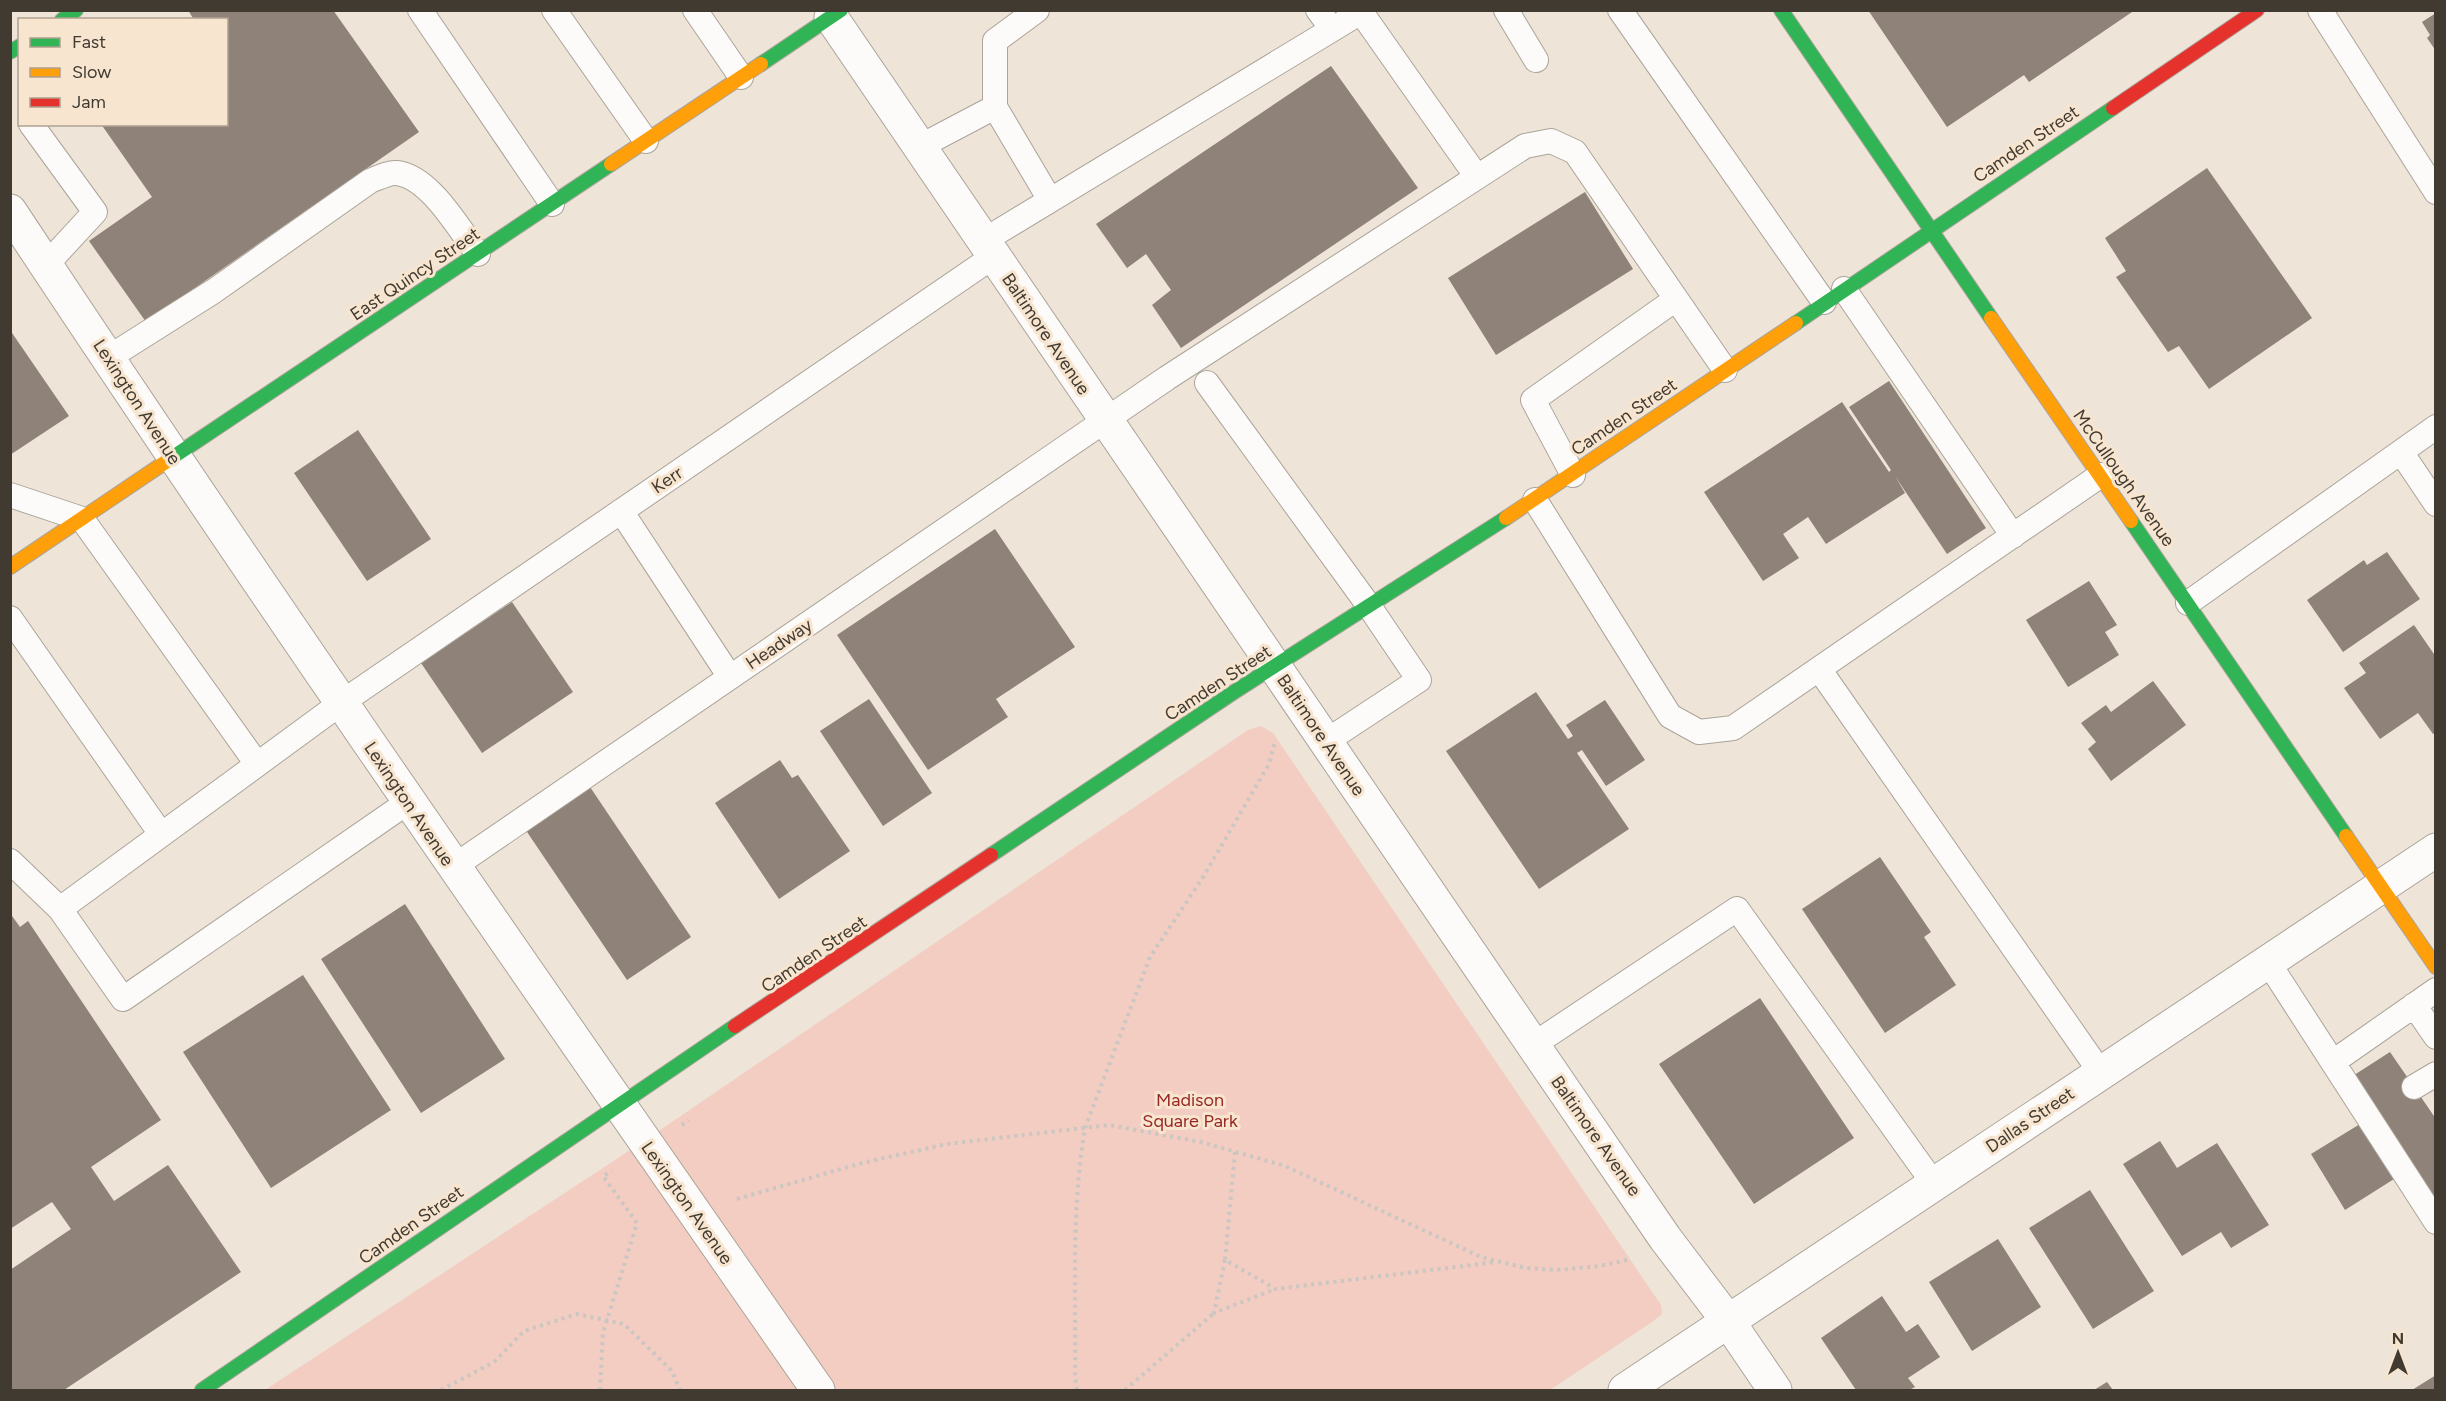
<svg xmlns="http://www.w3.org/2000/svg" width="2446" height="1401" font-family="Figtree,sans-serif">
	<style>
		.green { fill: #f3ccc2 }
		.building { fill: #8f8278 }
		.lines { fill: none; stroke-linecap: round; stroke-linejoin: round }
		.lane-casing { stroke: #aba49a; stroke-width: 26 }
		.street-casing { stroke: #aba49a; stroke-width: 35 }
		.fast-casing { stroke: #aba49a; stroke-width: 16 }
		.slow-casing { stroke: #aba49a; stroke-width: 16 }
		.jam-casing { stroke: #aba49a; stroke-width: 16 }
		.path { stroke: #cac6c2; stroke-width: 4; stroke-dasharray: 3 4.5; stroke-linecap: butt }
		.lane { stroke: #fcfbf9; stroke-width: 24 }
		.street { stroke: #fcfbf9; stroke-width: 33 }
		.fast { stroke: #30b455; stroke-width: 14 }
		.slow { stroke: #ff9f0a; stroke-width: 14 }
		.jam { stroke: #e5322d; stroke-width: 14 }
		.labels { text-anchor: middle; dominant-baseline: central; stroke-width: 6; stroke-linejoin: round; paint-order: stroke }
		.street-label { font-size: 18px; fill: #413a31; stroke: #f7e5cf }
		.park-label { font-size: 18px; fill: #982825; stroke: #f7e5cf }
	</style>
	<rect width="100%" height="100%" fill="#eee4d8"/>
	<path class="green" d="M1261 726 1273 733 1661 1305 1662 1314 1652 1322 1550 1390H265L644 1141 1248 730Z"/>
	<path class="building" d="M188 10H333L419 132 146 322 89 241 152 197 101 124H226V20H194Z
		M1868 10H2135L2029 82 2024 75 1947 127Z
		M2436 13V51L2427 38 2430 35 2422 22Z
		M1331 66 1418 188 1181 348 1152 305 1171 290 1146 254 1127 268 1096 224Z
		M2207 168 2312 318 2209 389 2179 346 2168 352 2116 277 2126 271 2105 238Z
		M1585 192 1633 269 1496 355 1448 278Z
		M10 330 69 416 10 455Z
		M1889 381 1986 528 1947 554 1895 476 1905 493 1826 544 1808 517 1783 534 1799 558 1763 581 1704 492 1842 402 1889 472 1891 470 1849 407Z
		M358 430 431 539 367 581 294 473Z
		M995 529 1075 647 996 699 1008 717 928 770 837 635Z
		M2387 552 2420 599 2343 652 2307 600 2364 560 2367 565Z
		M2089 581 2117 625 2105 632 2119 655 2068 687 2026 620Z
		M512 602 573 692 482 753 421 663Z
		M2414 625 2436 657V733L2433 734 2418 713 2380 739 2344 688 2366 673 2359 663Z
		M2153 681 2186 725 2111 781 2088 749 2096 742 2081 723 2106 705 2111 712Z
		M1536 692 1568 739 1573 736 1566 725 1605 700 1645 760 1606 786 1582 750 1577 753 1629 829 1539 889 1446 751Z
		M869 699 932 793 883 826 820 731Z
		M780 760 792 778 798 775 850 851 779 899 715 803Z
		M588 784 691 937 627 980 523 826Z
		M1880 857 1931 932 1924 937 1956 985 1885 1033 1802 909Z
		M405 904 505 1059 421 1113 321 959Z
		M10 913 20 927 28 921 161 1120 91 1167 114 1201 168 1165 241 1272 64 1390H10V1270L71 1229 52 1202 10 1229Z
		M303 975 391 1110 271 1188 183 1052Z
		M1760 998 1854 1138 1754 1204 1659 1064Z
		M2390 1052 2436 1119V1194L2431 1197 2348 1079Z
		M2360 1124 2394 1179 2345 1210 2311 1154Z
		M2160 1141 2177 1168 2217 1143 2269 1225 2231 1248 2221 1232 2182 1256 2123 1164Z
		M2090 1190 2154 1291 2093 1329 2029 1228Z
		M1998 1239 2041 1307 1972 1351 1929 1282Z
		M1882 1296 1906 1332 1918 1324 1940 1357 1908 1378 1915 1387 1909 1390H1856L1821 1338Z
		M2436 1375V1390H2412Z
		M2107 1382 2113 1390H2094Z"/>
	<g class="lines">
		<g class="lane-casing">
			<path id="lane" d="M420 10 552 204
				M554 10 646 141
				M695 10 741 77
				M1318 10 1332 29
				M1506 10 1536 60
				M1620 10 1824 302
				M2320 10 2436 192
				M995 107 1050 200
				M31 124 95 212 46 265
				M921 146 995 107V41L1037 10
				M983 241 1361 12 1477 177
				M1844 289 2013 536
				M108 358 214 291 370 181C378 178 389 172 397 173 430 177 459 229 478 254
				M1207 383 1369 606 1419 680 1325 742
				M2401 452 2436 504
				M1573 475 1533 400 1676 299
				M10 495 82 519 257 764
				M1535 500 1670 716 1699 732 1733 728 2101 475
				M621 511 730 677
				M2188 603 2436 427
				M10 618 161 834
				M1819 669 2101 1073
				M408 802 123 999 60 909 341 703 994 256
				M10 861 60 909
				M453 867 1167 378 1525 146 1551 141 1575 152 1725 370
				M2268 962 2436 1222
				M2414 1005 2436 1037
				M1533 1045 1737 909 1934 1184
				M2333 1062 2436 990
				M2414 1087 2436 1074"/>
		</g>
		<g class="street-casing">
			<path id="street" d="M831 17 1533 1045 1665 1238 1728 1321 1775 1390
				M10 211C273 609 546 999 818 1390
				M1625 1390 2436 850"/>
		</g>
		<g class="fast-casing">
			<path id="fast" d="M1781 10 1991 318
				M62 20 76 10
				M10 52 20 46
				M761 64 841 10
				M1796 323 2113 108
				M170 459 611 164
				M2131 521 2346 836
				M991 855 1234 692 1506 518
				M202 1390 735 1026"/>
		</g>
		<g class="slow-casing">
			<path id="slow" d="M611 164 761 64
				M1991 318 2131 521
				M1506 518 1796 323
				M10 567 170 459
				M2346 836 2436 967"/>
		</g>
		<g class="jam-casing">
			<path id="jam" d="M2113 108 2257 10
				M735 1026 991 855"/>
		</g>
		<path class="path" d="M682 1125 689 1120
			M1235 1152 1225 1260 1276 1289 1496 1262
			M737 1199 862 1163 947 1144 1109 1125 1201 1142 1285 1166 1481 1257 1526 1268 1556 1270 1600 1266 1627 1260
			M1225 1260 1214 1313 1275 1289
			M441 1390 494 1362 524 1331 577 1314 624 1324 672 1371 680 1390
			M600 1390 603 1333 637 1223 603 1176 612 1171
			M1077 1390 1075 1377C1076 1295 1071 1209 1085 1128L1150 957 1202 879 1269 764 1275 742
			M1125 1390 1214 1313"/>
		<use href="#lane" class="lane"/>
		<use href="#street" class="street"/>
		<use href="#fast" class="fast"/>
		<use href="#slow" class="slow"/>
		<use href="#jam" class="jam"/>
	</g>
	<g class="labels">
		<g class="street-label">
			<text transform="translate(2026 144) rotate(-34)">Camden Street</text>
			<text transform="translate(415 274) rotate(-34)">East Quincy Street</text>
			<text transform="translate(1046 334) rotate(56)">Baltimore Avenue</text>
			<text transform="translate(137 402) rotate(57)">Lexington Avenue</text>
			<text transform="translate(1624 417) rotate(-34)">Camden Street</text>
			<text transform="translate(2124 478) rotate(55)">McCullough Avenue</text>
			<text transform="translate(667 480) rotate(-34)">Kerr</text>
			<text transform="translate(779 644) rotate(-34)">Headway</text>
			<text transform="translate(1218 683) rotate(-33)">Camden Street</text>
			<text transform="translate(1321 735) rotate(56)">Baltimore Avenue</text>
			<text transform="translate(409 804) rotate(56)">Lexington Avenue</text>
			<text transform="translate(814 954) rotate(-34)">Camden Street</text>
			<text transform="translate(2030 1120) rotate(-34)">Dallas Street</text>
			<text transform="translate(1596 1136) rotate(55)">Baltimore Avenue</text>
			<text transform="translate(687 1203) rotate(55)">Lexington Avenue</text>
			<text transform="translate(411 1225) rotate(-35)">Camden Street</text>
		</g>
		<g class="park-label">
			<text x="1190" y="1100">Madison<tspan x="1190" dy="21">Square Park</tspan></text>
		</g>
	</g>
	<rect width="2446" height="1401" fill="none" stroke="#413a31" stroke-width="24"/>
	<rect x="18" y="18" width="210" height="108" fill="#f7e5cf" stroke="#aea190" stroke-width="1.5"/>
	<rect x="30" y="38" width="30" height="9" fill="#30b455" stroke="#aea190" stroke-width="1.5"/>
	<text x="72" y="48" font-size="18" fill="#413a31">Fast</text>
	<rect x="30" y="68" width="30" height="9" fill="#ff9f0a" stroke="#aea190" stroke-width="1.5"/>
	<text x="72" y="78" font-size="18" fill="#413a31">Slow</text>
	<rect x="30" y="98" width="30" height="9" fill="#e5322d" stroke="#aea190" stroke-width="1.5"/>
	<text x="72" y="108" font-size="18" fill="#413a31">Jam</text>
	<g transform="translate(2398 1353)" stroke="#f7e5cf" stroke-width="4.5" paint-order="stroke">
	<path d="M0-4.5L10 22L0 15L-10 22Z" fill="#413a31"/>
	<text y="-9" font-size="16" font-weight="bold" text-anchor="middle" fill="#413a31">N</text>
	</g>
</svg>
